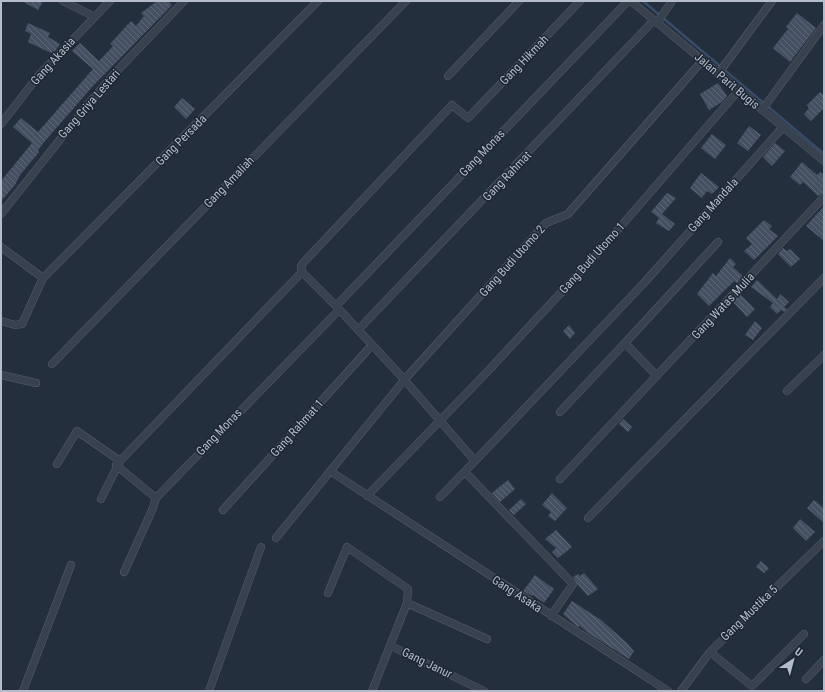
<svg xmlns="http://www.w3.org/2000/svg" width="825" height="692" font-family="'Roboto Condensed',sans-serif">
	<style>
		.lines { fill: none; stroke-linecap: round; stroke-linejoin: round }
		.stream { stroke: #394c67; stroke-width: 2.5 }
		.building { fill: url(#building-back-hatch) }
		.street-casing { stroke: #565f6c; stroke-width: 8 }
		.street { stroke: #38414e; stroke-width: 7 }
		.labels { text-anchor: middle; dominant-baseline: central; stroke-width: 3; stroke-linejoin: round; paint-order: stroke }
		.street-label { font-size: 12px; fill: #b4bcc9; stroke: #1d2633 }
	</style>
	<defs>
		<pattern id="building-back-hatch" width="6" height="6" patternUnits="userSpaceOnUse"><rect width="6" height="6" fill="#455162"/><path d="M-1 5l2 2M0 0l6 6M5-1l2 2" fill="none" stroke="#5d6877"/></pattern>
	</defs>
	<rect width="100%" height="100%" fill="#242f3e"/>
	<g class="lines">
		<path class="stream" d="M643 1 824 154"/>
	</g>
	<path class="building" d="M22 1H43L38 10Z
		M157 1H168L172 5 92 87 45 141 38 150 39 152 20 175 15 185 1 201V181L32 143 13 127 21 118 38 132 93 69 72 51 80 43 99 61 113 46 110 44 131 21 136 26 144 16 141 13Z
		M797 13 816 28 790 62 773 48 788 29 786 27Z
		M28 23 50 33 48 37 60 44 53 54 28 42 31 34 25 31Z
		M718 83 727 96 722 102 709 110 700 94Z
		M820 92 824 95V108L811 121 804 114 809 108 807 105Z
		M182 98 195 109 186 119 174 107Z
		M749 126 761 135 748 151 737 143Z
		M712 134 726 145 715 159 701 148Z
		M775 143 785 151 772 166 763 157Z
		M802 162 817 175 820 172 824 175V192L818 196 803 182 800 185 790 177Z
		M701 173 719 187 712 194 707 191 702 198 690 188Z
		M667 193 676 198 662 214 675 224 669 231 656 223 659 218 651 212Z
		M824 206V241L806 226Z
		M764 220 772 226 769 229 778 236 754 260 744 251 752 244 746 238Z
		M783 248 787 251 790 249 800 259 791 267 778 254Z
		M730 258 736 264 733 267 743 276 737 283 734 281 709 306 697 294 713 273 716 276Z
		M757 280 777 299 780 294 789 302 784 307 787 309 784 312 781 310 777 314 770 307 773 303 751 287Z
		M740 294 755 309 747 317 733 302Z
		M755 321 762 328 753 340 745 335Z
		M569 325 575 333 570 339 563 331Z
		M623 419 632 427 628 432 619 424Z
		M508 480 515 489 500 502 492 493Z
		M552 493 567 508 555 521 548 516 551 512 542 505Z
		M521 499 526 504 514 515 509 510Z
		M814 500 824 508V523L807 508Z
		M800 519 815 532 806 541 793 528Z
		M556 530 572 547 558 558 552 552 556 548 545 539Z
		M761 561 769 568 764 573 756 567Z
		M584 573 598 589 588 596 578 585 573 577 578 574 580 576Z
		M535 575 554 589 544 603 533 595 532 596 523 591Z
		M572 601 601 620 627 643 634 651 629 659 588 633 580 626 578 627 563 614Z"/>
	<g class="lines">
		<g class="street-casing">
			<path id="street" d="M63 1 95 17
				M631 1 824 161
				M657 23 672 1
				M718 74 772 1
				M448 76 519 1
				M762 110 824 25
				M1 124 39 75 110 1
				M1 214 89 103 114 74 184 1
				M1 247 43 278
				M302 272 301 266 303 263 452 105 468 118 580 1
				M336 306 628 1
				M1 321 15 325 22 324 43 278 318 1
				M358 330 654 20
				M52 364 406 1
				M1 375 36 383
				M657 376 625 343 718 242
				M787 391 824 355
				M560 412 625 343
				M475 461 643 284 783 127
				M57 464 77 431 120 461
				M116 465 156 498
				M330 471 668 691
				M465 472 573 584 551 616
				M560 479 824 197
				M367 496 487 372 595 256 739 90
				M101 499 120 461 302 272 336 306 402 377 475 461 440 497
				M223 510 372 345
				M588 518 824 278
				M276 538 405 379 546 223 568 214 702 61
				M124 572 153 508 156 498 339 310
				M328 593 347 547 408 589 407 603 372 691
				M407 603 487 639
				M391 646 484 691
				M710 652 752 686 804 634
				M806 679 824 660
				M23 691 71 565
				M209 691 261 547
				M681 691 710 652 824 541"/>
		</g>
		<use href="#street" class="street"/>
	</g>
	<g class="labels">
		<g class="street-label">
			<text transform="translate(524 60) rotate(-46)">Gang Hikmah</text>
			<text transform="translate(53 61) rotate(-48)">Gang Akasia</text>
			<text transform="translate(727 81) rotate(40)">Jalan Parit Bugis</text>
			<text transform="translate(89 104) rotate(-49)">Gang Griya Lestari</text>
			<text transform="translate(181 140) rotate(-45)">Gang Persada</text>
			<text transform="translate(482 153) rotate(-46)">Gang Monas</text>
			<text transform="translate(507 176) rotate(-46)">Gang Rahmat</text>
			<text transform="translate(229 182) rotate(-46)">Gang Amaliah</text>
			<text transform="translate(713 205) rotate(-48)">Gang Mandala</text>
			<text transform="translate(592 258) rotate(-48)">Gang Budi Utomo 1</text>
			<text transform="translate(512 261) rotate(-48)">Gang Budi Utomo 2</text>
			<text transform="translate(723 306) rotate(-47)">Gang Watas Mulia</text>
			<text transform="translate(297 428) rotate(-48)">Gang Rahmat 1</text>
			<text transform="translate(219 432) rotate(-46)">Gang Monas</text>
			<text transform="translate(517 594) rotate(33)">Gang Asaka</text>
			<text transform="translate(749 613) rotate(-44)">Gang Mustika 5</text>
			<text transform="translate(427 663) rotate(26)">Gang Janur</text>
		</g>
	</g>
	<rect width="825" height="692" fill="none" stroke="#b4bcc9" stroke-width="4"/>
	<g transform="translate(793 660) rotate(36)" stroke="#1d2633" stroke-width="3" paint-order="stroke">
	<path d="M0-3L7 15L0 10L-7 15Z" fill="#b4bcc9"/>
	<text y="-6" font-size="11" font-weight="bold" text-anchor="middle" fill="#b4bcc9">U</text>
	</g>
</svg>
